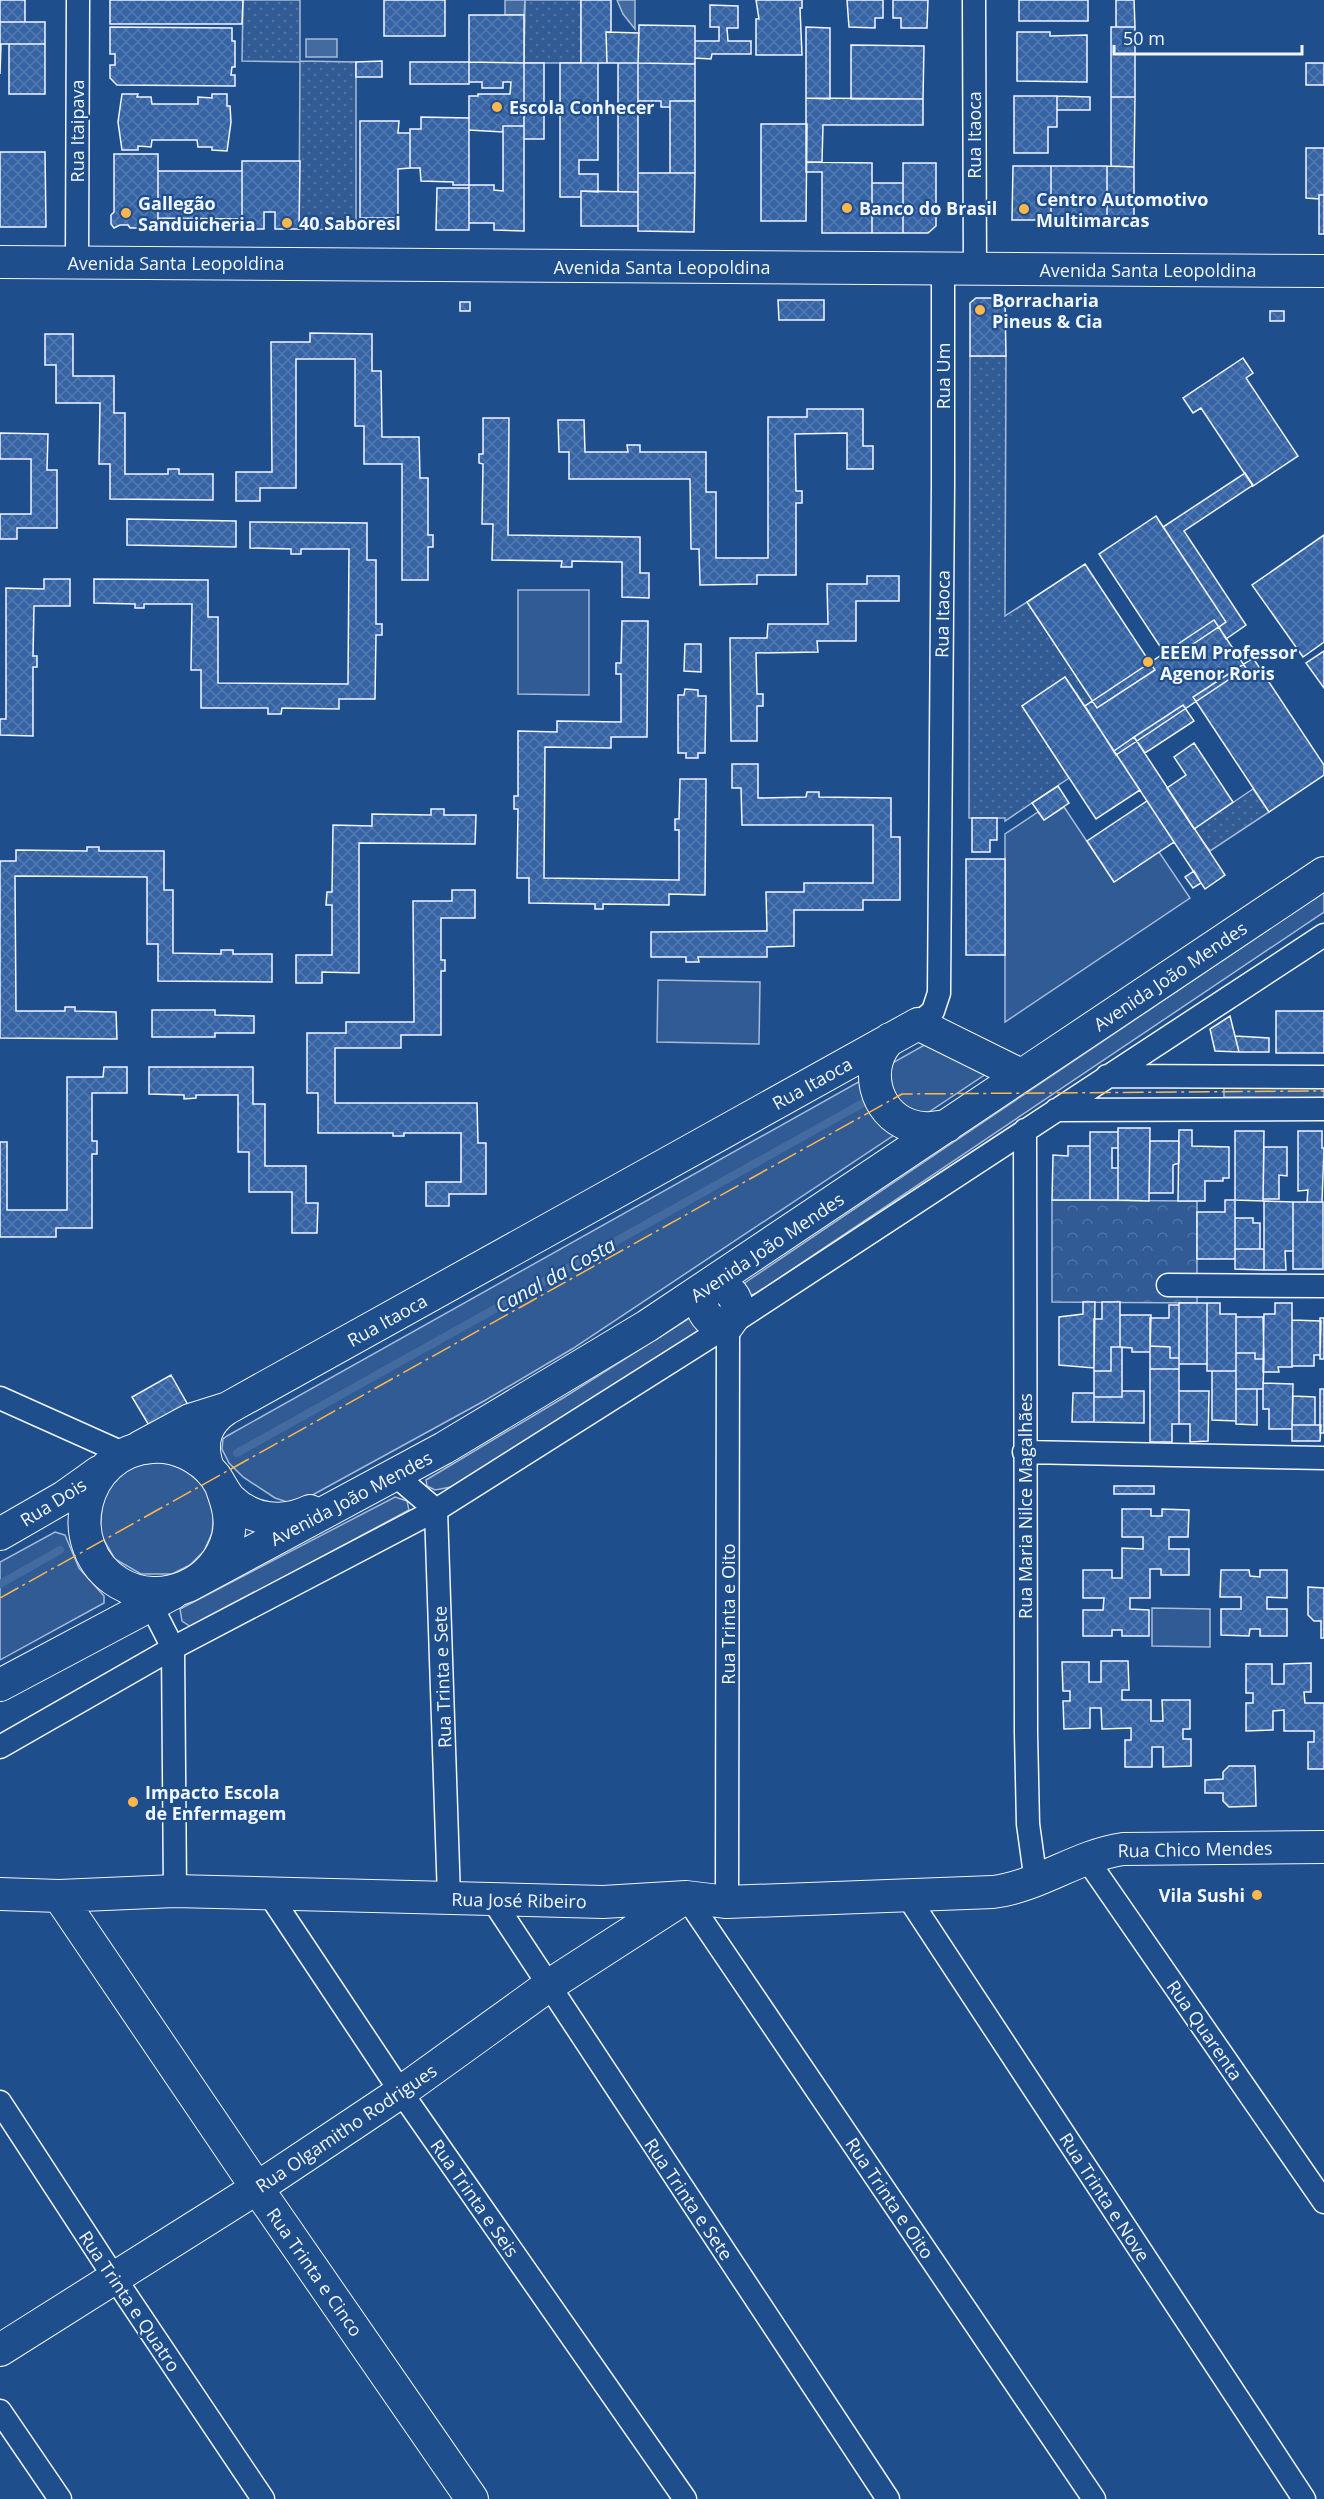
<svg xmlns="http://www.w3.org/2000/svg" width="1324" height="2499" font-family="'Open Sans',sans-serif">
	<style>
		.grass { fill: url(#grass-dots); stroke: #a8bbd7; stroke-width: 1.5 }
		.park { fill: url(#park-crowns); stroke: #a8bbd7; stroke-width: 1.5 }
		.built { fill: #305b95; stroke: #a8bbd7; stroke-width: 1.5 }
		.water { fill: #446ba0; stroke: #a8bbd7; stroke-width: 1.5 }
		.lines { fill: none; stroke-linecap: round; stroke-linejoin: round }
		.stream { stroke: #446ba0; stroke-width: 8 }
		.building { fill: url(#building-cross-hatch); stroke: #f2f6ff; stroke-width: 1.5 }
		.street-casing { stroke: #f2f6ff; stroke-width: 25 }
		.secondary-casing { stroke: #f2f6ff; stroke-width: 34 }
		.street { stroke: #1f4e8c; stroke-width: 22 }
		.secondary { stroke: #1f4e8c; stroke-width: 32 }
		.power { stroke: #ffb74d; stroke-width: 1.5; stroke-dasharray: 21 4.5 3 4.5; stroke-linecap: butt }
		.poi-dot { fill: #ffb74d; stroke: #1f4e8c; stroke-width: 2 }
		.labels { text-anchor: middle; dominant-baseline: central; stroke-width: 4.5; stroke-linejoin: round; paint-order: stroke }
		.poi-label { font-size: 18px; font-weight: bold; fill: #f2f6ff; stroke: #1f4e8c; text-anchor: start }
		.street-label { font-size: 18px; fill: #f2f6ff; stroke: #1f4e8c }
		.water-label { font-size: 20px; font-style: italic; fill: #f2f6ff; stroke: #1f4e8c }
	</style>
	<defs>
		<pattern id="grass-dots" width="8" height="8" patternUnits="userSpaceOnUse" patternTransform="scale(1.5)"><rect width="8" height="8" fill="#305b95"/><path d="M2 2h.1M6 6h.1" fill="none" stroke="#4e73a5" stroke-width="1.8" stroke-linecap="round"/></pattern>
		<pattern id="park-crowns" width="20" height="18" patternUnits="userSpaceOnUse" patternTransform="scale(1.5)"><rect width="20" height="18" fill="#305b95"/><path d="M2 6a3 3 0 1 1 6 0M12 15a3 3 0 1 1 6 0" fill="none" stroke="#4e73a5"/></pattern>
		<pattern id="building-cross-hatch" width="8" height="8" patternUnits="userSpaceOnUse" patternTransform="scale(1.5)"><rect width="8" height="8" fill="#3563a3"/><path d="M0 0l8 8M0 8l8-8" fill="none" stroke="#537ab1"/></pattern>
	</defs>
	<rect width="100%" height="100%" fill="#1f4e8c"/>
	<path class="grass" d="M243 0H300V61L356 62V230L299 229 300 62 242 61Z
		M525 0H581V63H524Z
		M970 356H1006L1005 616 1027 602 1093 701 1085 706 1065 677 1022 706 1069 778 1005 821V818H969Z
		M1253 789 1269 812 1210 851 1194 829Z"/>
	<path class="park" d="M1052 1200 1197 1201V1303L1052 1302Z"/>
	<path class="built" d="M518 590H589V695L518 694Z
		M1064 807 1114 882 1159 852 1190 898 1005 1022V834L1038 812 1044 820Z
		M1324 892V912L757 1293 749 1296 743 1285 746 1282Z
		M658 980 760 982 759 1044 657 1042Z
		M928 1043 998 1066 572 1349 484 1401 307 1498 287 1502 275 1498 243 1477 229 1463 222 1449 223 1439 227 1436Z
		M1224 1086 1324 1087V1098L1224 1097Z
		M693 1318 703 1331 451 1487 435 1490 427 1486 426 1480 563 1398 688 1319Z
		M171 1461 197 1476 208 1493 214 1512 212 1533 204 1551 190 1565 172 1574H141L115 1559 100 1533 103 1493 131 1465Z
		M395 1497 407 1501 409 1510 191 1627 182 1621 180 1609Z
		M55 1532 65 1535 79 1568 104 1596V1603L0 1660V1562Z
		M1152 1608 1210 1609V1647L1152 1646Z"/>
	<path class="water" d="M505 0H525L524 15H505Z
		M617 0H635V29L623 14Z
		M306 39H337V57H306Z"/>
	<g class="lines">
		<path class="stream" d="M237 1453 872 1098
			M0 1584 60 1550"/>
	</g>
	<path class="building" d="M0 0H25V22H0Z
		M110 0H243L242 24H110Z
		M384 0H445V36H384Z
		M581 0H611V32H606L607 63H581Z
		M756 0H802V8H800L802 55H756V19H759Z
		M847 0H883V18H875V28L849 27Z
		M893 0H928L927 28H901V18H893Z
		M1019 0H1088V21H1019Z
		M1116 0H1134L1135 27H1116Z
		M710 5 738 6V28H727L728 41H751V54H712L711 59 695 58V41H719V27H710Z
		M469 15H524V63L469 62Z
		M0 22H45V44H1L0 74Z
		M639 25 695 26V64L638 63Z
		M110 27 232 28V41H235V67H232L231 75H235V86L117 85 110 78V65H115V54H110Z
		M806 27 830 28V99L806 98Z
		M1111 27H1135V97H1111Z
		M606 32 639 33 638 63H607Z
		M1017 32H1050V36L1087 35V82L1017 81Z
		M9 44H45V94H9Z
		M851 45 924 46 923 99H851Z
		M382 61V77H356V62Z
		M410 62H469V84H410Z
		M469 62 524 63V126H503V132L469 130V96H478V94H510L511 82H503V88H482V82H469Z
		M524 63H544V139H524Z
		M560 63H598V160H579V174H598V192L581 191V197H560Z
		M618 63H638V192H618Z
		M638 63 695 64V101H670V107H661V101H638Z
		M1306 63H1324V85H1306Z
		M122 94H138L137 97H151L152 104H198V97L212 98V94H227V106H230L231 122 227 151 212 150V147H198L197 140H152L151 147 138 146V150H122L118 122Z
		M1014 96H1057V127H1048V153H1014Z
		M1057 96 1090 97V110H1057Z
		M1111 97H1135L1134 167 1111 166Z
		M806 98 923 99V125H823L822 162H806Z
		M670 101H695V173H670Z
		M421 117 469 118V185H453V182L421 181 420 168H410V129H421Z
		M360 121H399L398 133H410V168L398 169V218H360Z
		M761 124H807L806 221H761Z
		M503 126H524V231L494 230V223H469V185H494V190L503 191Z
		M1306 148H1324V195H1319V199L1306 198Z
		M0 152H45L46 227H0Z
		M114 154H158V228H130L128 225H120L114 228 111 224V215L114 212Z
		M242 161H300L299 229H275V212H264V229H242Z
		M806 162 872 163V233H822V172H806Z
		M903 163H936V226L928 233H903Z
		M1013 166H1051V220H1012Z
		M1051 166H1107V221L1051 220Z
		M1107 166 1134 167V221H1107Z
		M158 171H242V219L158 218Z
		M638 173H695L694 232 638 231Z
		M872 183H903V233H872Z
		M437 188H469V230H436Z
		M581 191 638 192V226H581Z
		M1319 195H1324V234H1319Z
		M976 298H1005L1006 356H970V303Z
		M778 300H824V320H779Z
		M460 302H470V311H460Z
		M1270 311H1284V321H1270Z
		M310 333 372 334V371H381L382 437H419L420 478H428V535H433V547H428V580H402V464H364V426H355V359H296V488H260V501H236V472H272L271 342H310Z
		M45 334H73V376H114V413H125V474H168V469H179V474H213V500L110 499V464H99L100 403H56V365H45Z
		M1243 358 1253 373 1246 378 1298 456 1253 486 1201 408 1193 413 1183 398Z
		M807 409H863V446H873V469H847V433L795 434 796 491H802V503H796V575H757V584L700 585 699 549H691L690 479H569V452H559L558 420H584L585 452H628L627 445H640V452H706V492H716V558H768V417H807Z
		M483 418H509L508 535 640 537V573H649V598L622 597V562L572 561V567H561L562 561 492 560 493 524H482L483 464 479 463V454H483Z
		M0 433 48 434 47 470H57V528H17V539H0V514H31V459H0Z
		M1245 473 1253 485 1184 531 1246 625 1226 639 1219 627 1226 622 1163 527Z
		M1156 516 1226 622 1169 660 1099 554Z
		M127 519 236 521V547L127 545Z
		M250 522 367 523V560H376V624H382V635H376L375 699H339V709L282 708 281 714H268V708H201V670H191L192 604H144V608H135V604L94 603V579L208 580V617H218V683L348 684 349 549H301V554H291V549L250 548Z
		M1324 535V642L1303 657 1252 585Z
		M1085 564 1155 670 1097 708 1027 602Z
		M867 576H899V601H856V641H817L818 652 756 653 757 694H763V706H757V741H731L730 638H767L768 624H828L827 584H867Z
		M44 579H70V606H34L33 656H37V667H33V736L0 735V719H6V588L44 589Z
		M1214 620 1246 668 1116 755 1085 706Z
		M622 621H648L647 737H611V748L545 747 544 878 679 880V830H675V819H679L680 779H706L705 895 669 894V905L603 904V909H595V904L529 903V878H517L518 809H514V796H518V731L557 732V721L621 722V674H616V663H621Z
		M685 644H701V672L684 671Z
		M1324 651V688L1306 663Z
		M1253 658 1324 765V775L1269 812 1193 697Z
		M1065 677 1140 790 1096 819 1022 706Z
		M685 689 698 690V696H706L705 753H698V758H686V753H678V695H684Z
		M1183 705 1194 721 1145 753 1134 737Z
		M1134 737 1225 875 1205 889 1114 751Z
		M1194 743 1233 802 1194 829 1167 788 1186 775 1174 757Z
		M732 764H758V798L806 797 807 792H819V797L891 798V837H900V900H863V910H794V946L767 947V957H698L699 962H686V957H651V932L767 931 766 892H804V883H873V825H742L741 788H732Z
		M1058 786 1069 803 1044 820 1032 803Z
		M1147 801 1174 842 1114 882 1087 841Z
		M431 809H444V815H476L475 844 359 843V973L322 972V983H296V955H332V905H326L327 892H332L333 825 372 826V814L431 815Z
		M972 818H997V840H990V852H972Z
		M87 847H99V851H164V890H173V953L221 954V950H233V954H272V982L158 981V944H147V877L15 876 16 1011H65V1007H75V1011L116 1012 117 1039 0 1038V861H16V850L87 851Z
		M966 859H1005V955H966Z
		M1194 871 1201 883 1193 888 1185 877Z
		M452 890H475V918H441V960H445V971H441V1035H401V1048H335V1103H477L478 1143H486V1194H449V1206H426V1182H461V1133H404V1136H393V1133H318V1093H307V1033H346V1022H414L413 901H452Z
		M152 1010H215V1015L254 1016V1033H215V1037H152Z
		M1276 1011H1324V1053H1276Z
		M1230 1016 1239 1052 1215 1051 1210 1029Z
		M1235 1036 1269 1038V1052H1239Z
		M104 1067H127V1093H92V1141H97V1154H92V1228H56V1237H0V1142H7V1210H67V1077H103Z
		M149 1067H253V1104H265V1166H306V1203H318L317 1233H292V1192H249V1152H238V1095H196V1098L184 1099V1095L149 1094Z
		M1118 1128H1150L1149 1201 1118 1200Z
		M1179 1130H1192V1146L1229 1147V1178H1223V1181H1205V1201H1178Z
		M1235 1131H1264L1263 1201 1235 1200Z
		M1298 1131H1322V1148H1324L1322 1202H1307L1308 1190 1298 1191Z
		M1090 1132H1118V1148H1112V1168H1118V1200H1090Z
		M1150 1141H1179V1163L1173 1165V1193H1149Z
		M1068 1146H1090V1200H1052L1053 1155 1068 1156Z
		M1264 1147H1287V1176L1279 1175V1199H1263Z
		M1225 1200H1235V1259H1197V1212H1225Z
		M1264 1201 1293 1202V1251H1285L1286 1270H1264Z
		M1293 1202H1323V1269H1293Z
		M1235 1218H1253V1223H1260V1249H1235Z
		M1235 1249H1264V1270L1235 1269Z
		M1083 1302H1095L1094 1368 1059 1365V1317L1083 1314Z
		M1102 1302H1120V1347H1111V1371H1094V1319H1102Z
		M1179 1303H1207V1364H1179Z
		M1207 1303H1220V1314H1236V1371H1207Z
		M1275 1303H1292V1367H1278L1279 1372H1263L1264 1314H1275Z
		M1169 1305H1179V1358H1170V1347L1150 1346V1318H1169Z
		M1120 1315H1151L1150 1352H1132V1348L1120 1347Z
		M1236 1317H1263L1264 1359H1255V1353H1236Z
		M1320 1318H1324V1359H1320Z
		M1292 1320 1321 1321 1320 1355H1314V1366H1292Z
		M1150 1346 1170 1347V1358H1179V1369H1150Z
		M1111 1347H1122V1397H1094V1371H1111Z
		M1236 1353H1255V1359H1264L1263 1389H1236Z
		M1150 1369H1179V1424H1172V1442H1150Z
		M1212 1371H1236V1421L1212 1420Z
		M171 1375 188 1405 150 1427 132 1397Z
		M1263 1383 1293 1384 1292 1429H1269V1409H1263Z
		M1236 1389H1257V1425L1236 1424Z
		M1320 1389H1324V1433H1320Z
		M1122 1391H1144V1423L1094 1422V1397H1122Z
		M1179 1391H1209L1208 1441 1190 1442V1424H1179Z
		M1073 1393H1094V1422H1072Z
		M1293 1396 1315 1397V1425H1292Z
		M1292 1425H1321L1320 1441H1292Z
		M1114 1486H1154V1494H1114Z
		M1122 1509H1151V1516H1162V1509L1189 1510 1188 1537H1169V1549H1189V1575H1161V1569H1150V1598H1130V1609L1149 1610V1636H1122V1630H1112V1636H1083V1610H1103L1104 1598H1083V1570H1112V1578H1122V1548L1143 1549V1537H1122Z
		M1221 1570H1249L1250 1576 1260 1577V1570H1287V1598L1267 1597V1609H1287V1636H1260V1629H1250L1249 1636 1221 1635V1609H1241V1597H1220Z
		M1308 1587 1324 1588V1638H1321V1621H1314L1308 1615Z
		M1101 1661H1128L1129 1690H1122V1700H1151V1721H1163L1162 1700H1190V1729H1183V1739H1191V1766L1163 1767V1747H1152V1767H1125V1740H1131V1728L1102 1729 1101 1708H1090V1728L1064 1729 1063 1701H1070V1691H1063L1062 1662H1089V1682H1101Z
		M1311 1663V1692H1304L1305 1703H1324V1769H1308V1742H1314V1731H1284V1710L1273 1711V1730L1246 1731V1703H1253V1693H1246V1664H1272V1684H1284V1664Z
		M1229 1766H1255L1256 1806 1229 1807 1223 1801V1793H1205V1780L1223 1779V1772Z"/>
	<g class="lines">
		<g class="street-casing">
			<path id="street" d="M974 0 975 269
				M77 262 78 0
				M918 1024 933 1011 939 993 943 484V269
				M1107 1076 1324 1077
				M1056 1110 1324 1109
				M1025 1130 1026 1733 1028 1824 1036 1882
				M1168 1285 1324 1286
				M0 1398 125 1454
				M1024 1452 1324 1458
				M395 1475 436 1510 449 1898
				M151 1605 173 1648 175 1891
				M0 1747 173 1648 436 1510 732 1323 1324 935
				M1086 1858 1324 2202
				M269 1894 401 2092 685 2499
				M906 1894 1304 2499
				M686 1897 1094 2499
				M492 1899 888 2499
				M727 1902 728 1325
				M0 2102 114 2277 263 2499
				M0 2411 60 2499"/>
		</g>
		<g class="secondary-casing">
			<path id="secondary" d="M0 262 1324 271
				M890 1039C863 1065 874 1113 909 1125 922 1130 934 1128 947 1126
				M715 1285C730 1288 738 1297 737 1312L728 1325C706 1325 695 1306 707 1287Z
				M140 1447 190 1420 225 1409
				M208 1468C199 1443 205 1423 226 1409L918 1024 1021 1075
				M222 1489C228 1505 232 1520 228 1537 216 1584 161 1608 119 1583 59 1547 82 1451 152 1447 176 1445 200 1457 215 1476 220 1483 224 1492 230 1499 252 1521 283 1524 310 1511
				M0 1534 64 1497 99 1472
				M188 1586 444 1448 647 1326 1324 873
				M0 1685 173 1593
				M0 1894 59 1896 175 1891 603 1902 686 1897 727 1902 993 1892C1040 1886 1076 1856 1123 1849L1324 1847
				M59 1896 257 2188 472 2499
				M0 2350 257 2188 401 2092 548 1986 683 1899"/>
		</g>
		<use href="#street" class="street"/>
		<use href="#secondary" class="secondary"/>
		<path class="power" d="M0 1598 902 1094 1324 1091"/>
	</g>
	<g class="poi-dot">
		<circle cx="497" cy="107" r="6"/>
		<circle cx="847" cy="208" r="6"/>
		<circle cx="1024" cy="209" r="6"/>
		<circle cx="126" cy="213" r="6"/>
		<circle cx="287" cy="223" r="6"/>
		<circle cx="980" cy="310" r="6"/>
		<circle cx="1148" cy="662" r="6"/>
		<circle cx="133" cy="1802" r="6"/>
		<circle cx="1257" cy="1895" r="6"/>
	</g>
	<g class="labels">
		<g class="poi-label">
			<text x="509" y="107">Escola Conhecer</text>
			<text x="1036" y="199">Centro Automotivo<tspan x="1036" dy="21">Multimarcas</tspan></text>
			<text x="138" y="203">Gallegão<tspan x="138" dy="21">Sanduicheria</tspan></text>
			<text x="859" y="208">Banco do Brasil</text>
			<text x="299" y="223">40 Saboresl</text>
			<text x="992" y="300">Borracharia<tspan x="992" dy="21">Pineus &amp; Cia</tspan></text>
			<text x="1160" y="652">EEEM Professor<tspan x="1160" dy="21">Agenor Roris</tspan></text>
			<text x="145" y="1792">Impacto Escola<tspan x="145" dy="21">de Enfermagem</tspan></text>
			<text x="1245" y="1895" text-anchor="end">Vila Sushi</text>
		</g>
		<g class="street-label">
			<text transform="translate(77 131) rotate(-90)">Rua Itaipava</text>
			<text transform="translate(974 135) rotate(-90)">Rua Itaoca</text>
			<text x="176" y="263">Avenida Santa Leopoldina</text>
			<text x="662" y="267">Avenida Santa Leopoldina</text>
			<text x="1148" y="270">Avenida Santa Leopoldina</text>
			<text transform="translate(943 376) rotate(-90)">Rua Um</text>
			<text transform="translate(942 614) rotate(-89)">Rua Itaoca</text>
			<text transform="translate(1170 976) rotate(-34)">Avenida João Mendes</text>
			<text transform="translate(812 1083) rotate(-29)">Rua Itaoca</text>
			<text transform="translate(767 1247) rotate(-34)">Avenida João Mendes</text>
			<text transform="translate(387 1320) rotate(-29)">Rua Itaoca</text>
			<text transform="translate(351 1498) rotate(-28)">Avenida João Mendes</text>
			<text transform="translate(53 1502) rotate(-32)">Rua Dois</text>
			<text transform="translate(1025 1506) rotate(-90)">Rua Maria Nilce Magalhães</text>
			<text transform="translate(728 1614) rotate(-90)">Rua Trinta e Oito</text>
			<text transform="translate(442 1677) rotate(-92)">Rua Trinta e Sete</text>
			<text transform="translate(1195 1849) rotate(-1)">Rua Chico Mendes</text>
			<text transform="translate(519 1900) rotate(1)">Rua José Ribeiro</text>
			<text transform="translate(1205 2030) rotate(55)">Rua Quarenta</text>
			<text transform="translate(346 2128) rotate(-34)">Rua Olgamitho Rodrigues</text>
			<text transform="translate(1105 2197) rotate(57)">Rua Trinta e Nove</text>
			<text transform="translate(475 2198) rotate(55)">Rua Trinta e Seis</text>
			<text transform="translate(890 2198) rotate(56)">Rua Trinta e Oito</text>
			<text transform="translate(689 2199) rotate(56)">Rua Trinta e Sete</text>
			<text transform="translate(315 2272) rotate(55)">Rua Trinta e Cinco</text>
			<text transform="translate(130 2301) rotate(56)">Rua Trinta e Quatro</text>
		</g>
		<g class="water-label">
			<text transform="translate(555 1275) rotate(-29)">Canal da Costa</text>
		</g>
	</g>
	<path d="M1114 45v9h188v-9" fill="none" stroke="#f2f6ff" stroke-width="3"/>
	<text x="1123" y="45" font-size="18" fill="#f2f6ff" stroke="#1f4e8c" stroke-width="4.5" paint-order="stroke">50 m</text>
</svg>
